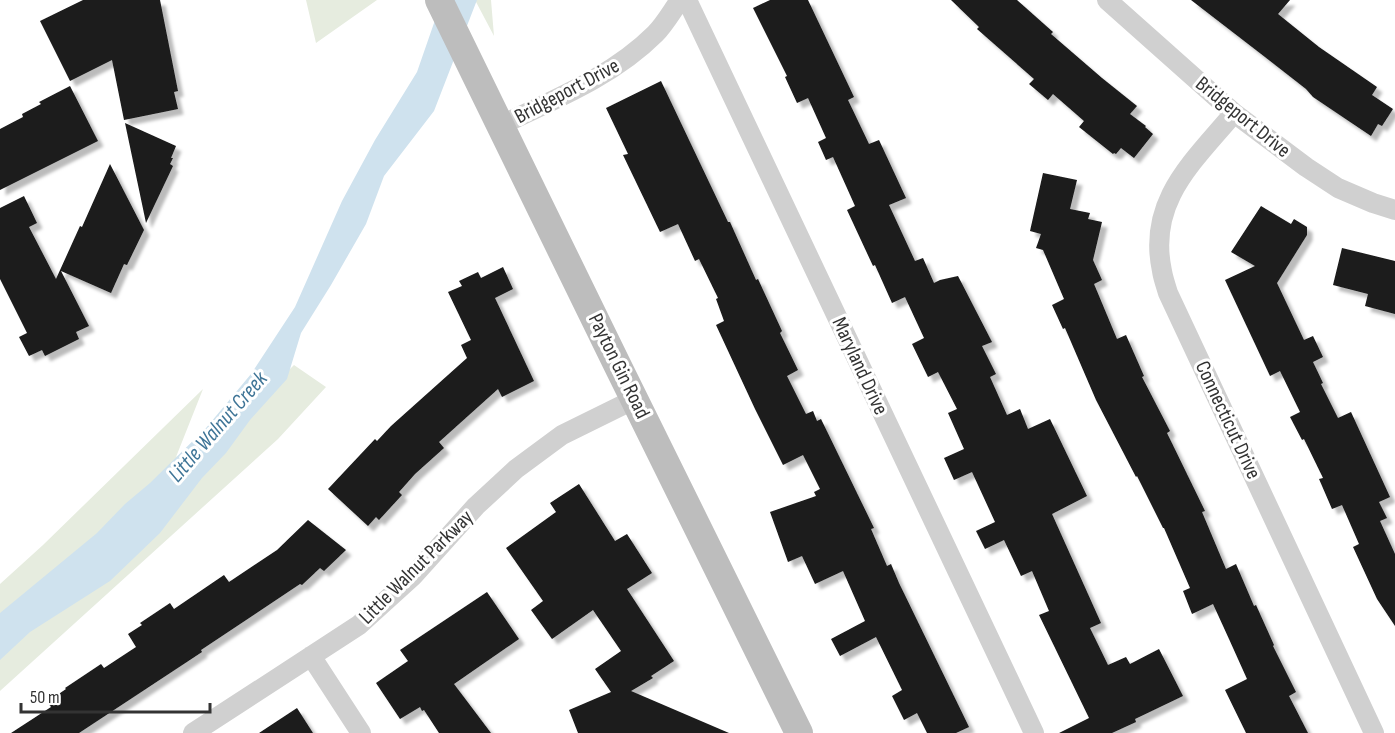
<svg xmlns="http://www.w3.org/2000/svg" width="1395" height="733" font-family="'Sofia Sans Condensed',sans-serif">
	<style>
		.green { fill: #e6ecdf }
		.water { fill: #cfe2ee }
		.building { fill: #1a1a1a; filter: url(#shadow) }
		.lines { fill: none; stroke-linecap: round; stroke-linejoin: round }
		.street { stroke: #d0d0d0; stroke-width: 20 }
		.secondary { stroke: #bdbdbd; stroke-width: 28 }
		.labels { text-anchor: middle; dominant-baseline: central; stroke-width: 6; stroke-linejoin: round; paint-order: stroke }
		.street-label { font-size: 21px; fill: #333; stroke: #fff }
		.water-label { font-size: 22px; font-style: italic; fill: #3f7597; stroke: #fff }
	</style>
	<defs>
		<filter id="shadow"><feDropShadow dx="5.5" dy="5.5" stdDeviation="1.5" flood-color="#0004"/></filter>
	</defs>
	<rect width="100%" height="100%" fill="#fff"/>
	<path class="green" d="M306 0H377L316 43Z
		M475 0H491L494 36Z
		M294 365 326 387 278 439 0 691V584L43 545 203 389 176 457 260 399Z"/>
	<path class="water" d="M442 0H477L434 111 384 176 366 224 331 285 301 333 287 379 250 420 226 453 202 478 160 533 110 581 30 632 0 660V613L97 533 125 504 150 483 206 428 251 374 295 307 342 201 375 140 417 72Z"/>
	<path class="building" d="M83 0H160L178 91 174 92 178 109 124 120 112 60 70 81 40 21Z
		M770 0H808L854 97 848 100 869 144 879 140 906 198 889 205 915 261 923 258 934 283 940 280 958 276 992 342 982 346 996 374 990 377 1007 415 1020 409 1028 429 1050 419 1087 496 1052 514 1101 623 1090 628 1108 665 1126 657 1130 664 1159 649 1183 696 1135 719 1136 722 1112 733H1059L1089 718 1039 615 1049 611 1032 571 1021 576 1004 540 985 549 976 531 995 522 972 472 954 480 944 458 964 449 948 413 957 409 938 372 928 377 912 344 924 338 905 297 892 303 875 265 873 266 847 210 855 206 842 177 833 157 826 160 818 142 826 138 808 98 797 103 785 77 787 76 753 8Z
		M951 0H1017L1053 32 1051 34 1102 78 1137 106 1130 114 1146 126 1145 127 1153 134 1134 158 1121 148 1116 154 1114 153 1113 154 1079 127 1084 121 1053 94 1048 100 1029 84 1034 79 977 29 979 27Z
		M1191 0H1290L1278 14 1319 47 1377 87 1372 95 1393 109 1382 126 1378 124 1371 136 1313 97 1306 89 1265 57Z
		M661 81 728 222H730L756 280 758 279 782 331 780 333 798 370 787 376 806 414 813 411 817 421 821 419 874 528 871 529 887 566 891 564 899 583 969 727 956 733H927L917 713 904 720 892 696 902 690 876 637 840 656 831 639 865 621 843 571 815 584 802 556 788 562 770 512 816 496 814 492 820 489 803 455 783 465 755 409 716 325 724 321 716 299 718 298 699 259 695 261 678 224 660 232 623 155 628 154 606 108Z
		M70 86 98 141 0 190V129L23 117 22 114 41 104 39 102Z
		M125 123 176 146 171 158H173L170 164 173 166 146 223Z
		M110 164 144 230 127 265 124 264 111 293 61 271 89 326 76 332 79 339 45 356 42 350 29 356 19 337 27 333 0 279V208L24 196 37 223 29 227 56 279 80 226 82 227Z
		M1043 173 1077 180 1070 209 1090 213 1088 219 1102 222 1093 260 1102 280 1094 284 1117 339 1126 335 1144 376 1142 377 1170 431 1167 433 1205 511 1202 512 1226 569 1236 564 1254 606 1256 605 1274 645 1273 646 1296 692 1289 696 1308 733H1246L1225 690 1247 679 1229 639 1213 604 1192 614 1183 591 1190 588 1164 528H1163L1137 476 1136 477 1096 400 1065 328 1063 329 1052 305 1064 299 1043 250 1036 248 1041 234 1030 231Z
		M1261 206 1291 224 1294 219 1307 227V235L1277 283 1304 340 1313 336 1323 357 1313 362 1323 383 1321 384 1338 418 1351 412 1390 497 1379 502 1387 518 1380 521 1395 554V626L1377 599 1353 547 1359 544 1342 505 1332 509 1319 479 1323 478 1304 439 1302 440 1290 417 1300 412 1280 371 1270 376 1225 280 1255 266 1231 252Z
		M1342 248 1395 261V314L1365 306 1368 294 1333 285Z
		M503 267 513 289 495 298 534 381 502 397 498 389 439 442 444 448 415 474 399 492 402 495 379 520 376 517 368 526 328 489 375 439 377 441 391 426 467 358 461 345 471 340 448 292 462 286 459 281 478 272 481 278Z
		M579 484 615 541 627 534 652 573 627 589 674 661 651 676 653 678 631 691 729 733H578L569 710 611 692 595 669 621 651 593 610 552 639 531 610 543 601 506 548 556 512 550 503Z
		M308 520 346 550 324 571 320 568 302 585 300 584 201 650 202 652 79 733H11L51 707 47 702 66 689 65 688 101 664 104 668 136 647 128 634 142 625 140 623 170 603 174 609 224 575 229 582 277 550Z
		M487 592 519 639 454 684 491 733H439L424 710 422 711 420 707 400 719 376 683 408 661 400 650Z
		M297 708 313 733H259Z"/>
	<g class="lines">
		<path class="street" d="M687 0 1034 733
			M1107 0 1234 113 1306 167 1338 188 1373 203 1395 210
			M1234 113C1193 162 1147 201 1162 271 1163 278 1166 286 1168 293L1374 733
			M499 126C553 100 612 77 655 34 665 24 672 11 680 0
			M311 656 361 733
			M193 733 359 625 413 576 476 506 516 469 562 435 635 399"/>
		<path class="secondary" d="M439 0C557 245 679 489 799 733"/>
	</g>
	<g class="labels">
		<g class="street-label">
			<text transform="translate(567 91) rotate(-28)">Bridgeport Drive</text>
			<text transform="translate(1243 117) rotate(39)">Bridgeport Drive</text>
			<text transform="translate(619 366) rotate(64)">Payton Gin Road</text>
			<text transform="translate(860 366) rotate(65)">Maryland Drive</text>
			<text transform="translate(1228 420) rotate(65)">Connecticut Drive</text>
			<text transform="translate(416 567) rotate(-45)">Little Walnut Parkway</text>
		</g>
		<g class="water-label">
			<text transform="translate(218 427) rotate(-49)">Little Walnut Creek</text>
		</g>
	</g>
	<path d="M21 703v9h189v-9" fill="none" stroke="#333333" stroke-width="3"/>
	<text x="30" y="703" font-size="18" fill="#333333" stroke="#ffffff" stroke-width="4.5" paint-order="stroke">50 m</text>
</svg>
